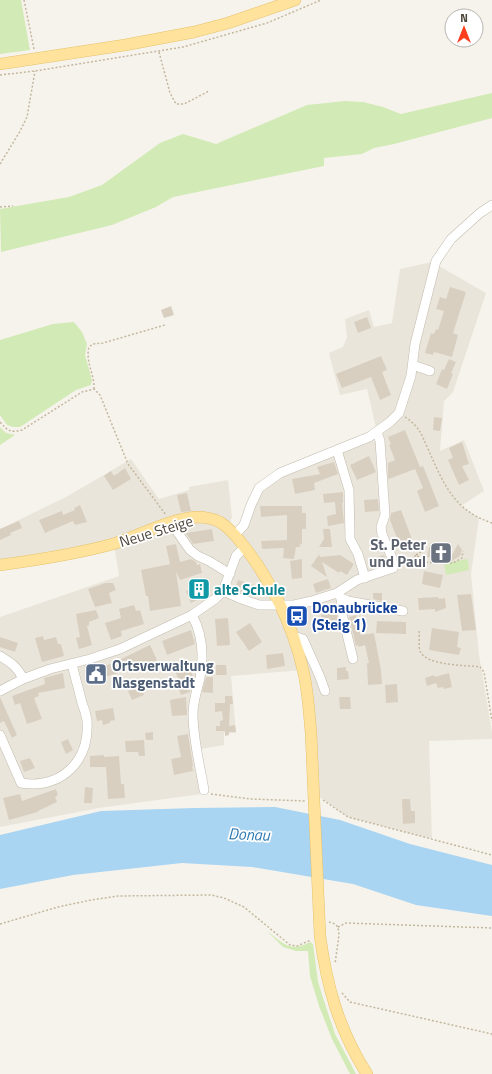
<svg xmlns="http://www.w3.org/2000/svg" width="492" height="1074" font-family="'Titillium Web',sans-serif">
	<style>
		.residential { fill: #eae5da }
		.green { fill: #d2eab5 }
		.water { fill: #a9d4f2 }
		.building { fill: #d8cfc1 }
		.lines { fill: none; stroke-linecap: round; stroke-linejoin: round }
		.minor-casing { stroke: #c2bbae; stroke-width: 10 }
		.major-casing { stroke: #e6c16a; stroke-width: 12 }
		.path { stroke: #c4b79f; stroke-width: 1.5; stroke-dasharray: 2 2; stroke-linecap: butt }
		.minor { stroke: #fff; stroke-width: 9 }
		.major { stroke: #ffe39c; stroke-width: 11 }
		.labels { text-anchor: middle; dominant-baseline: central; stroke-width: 3.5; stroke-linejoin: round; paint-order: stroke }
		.street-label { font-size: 15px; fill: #4b4439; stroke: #fff }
		.worship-label { font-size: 15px; font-weight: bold; fill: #5b616d; stroke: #fff; text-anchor: end }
		.culture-label { font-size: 15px; font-weight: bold; fill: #0d838f; stroke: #fff; text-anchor: start }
		.transit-label { font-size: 15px; font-weight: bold; fill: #164399; stroke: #fff; text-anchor: start }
		.service-label { font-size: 15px; font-weight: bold; fill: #4e5e75; stroke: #fff; text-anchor: start }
		.water-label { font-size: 16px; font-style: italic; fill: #2e7ab2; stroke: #fff }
	</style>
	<rect width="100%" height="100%" fill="#f6f3ec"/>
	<path class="residential" d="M432 262 486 293 453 392 444 401 440 451 464 440 484 491 461 506 479 518 471 574 479 655 492 732V739L429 741 432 839 348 817 314 793 303 670 231 676 236 733H224V745L201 749 205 785 209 793 99 808 0 827V617L119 576 114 544 0 565V529L66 497 131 459 159 499 189 490V487L228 480 232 517 228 528 235 535 259 488 280 473 377 432 367 389 340 395 329 353 343 347 347 337 345 319 369 310 374 327 392 323 400 269Z"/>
	<path class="green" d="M0 0H21L30 50 0 54Z
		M492 93V118L394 144 374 148 362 154 324 158V166L173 197 156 207 112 225 1 252 0 209 69 197 102 185 160 143 183 134 216 144 307 105 345 101 363 102 383 107 401 114Z
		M74 322 82 332 87 344 85 355 92 380 91 385 76 390 20 427H13L7 425 0 415V340L53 324Z
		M0 427 6 433 15 435 0 445Z
		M468 559 469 570 446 575 444 563Z
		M267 931C283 943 290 953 310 942L313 944 318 982 326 1007 335 1034 356 1074H350L332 1039 319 1006 310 976 308 951H296L283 947Z"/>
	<path class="water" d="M275 807 340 820 410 844 492 865V916L416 905 353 884 252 867 182 863 73 875 0 889V835L101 811 194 808Z"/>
	<path class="building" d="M450 287 466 292 453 333 458 335 452 357 434 352 433 355 425 353 431 333 434 334 436 329 438 330 444 311 436 309 440 297 446 299Z
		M171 306 174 315 164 318 161 310Z
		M367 317 371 328 358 333 354 322Z
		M381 356 387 370 382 372 391 395 380 400 371 377 342 388 336 374Z
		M449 359 456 362 451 373 453 374 447 389 436 384 442 369 444 370Z
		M434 417 442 418 440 431 433 430Z
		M405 430 420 467 423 466 439 506 425 512 417 491 423 488 415 469 389 479 388 477V463L395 460 389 445 391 444 388 437Z
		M462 442 469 464 462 466 469 480 459 485 448 460 453 458 449 448Z
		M369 456 376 472 357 480 350 465Z
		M334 462 338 474 314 483 315 490 295 494 292 479 320 474 317 467Z
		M125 468 131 479 113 490 104 476 111 471 114 476Z
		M343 492V503H342L344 523 328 526 327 516 336 514 335 502 324 503 323 494Z
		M187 493 191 511 181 512 177 495Z
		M378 499 379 511 365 512 364 500Z
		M80 505 87 522 75 525 73 521 45 533 39 520 62 511 63 515 75 510 74 508Z
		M260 506H302V513H306V529H302V545L300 543V547H296L294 559 283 558 284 548 262 549 261 541 287 540V515L261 517Z
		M401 510 413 542 401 548 390 520 391 513Z
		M19 521 22 528 10 533 11 535 0 540V529Z
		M212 529 214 541 193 544 186 533Z
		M323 529H330L332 547H319L324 539Z
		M176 544 180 562 191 559 196 562 197 565 200 564 202 573 180 580 176 571 181 606 150 611 148 596H146L141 570 170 564 166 546Z
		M458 544 462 550 460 556 447 564Z
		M429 547H447V560H431V557H427Z
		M319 554 320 557 340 555 354 564 347 575 340 571 339 573 322 562 327 577 311 566 316 559 315 558H317Z
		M384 555 387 564 373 568 370 559Z
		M302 559V578L292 579 290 561Z
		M424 571 443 575 440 588 422 584Z
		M328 579 331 588 316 593 313 584Z
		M238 580 258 586 255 597 240 592 242 588 236 586Z
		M105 583H113L116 590 109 593 112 603 95 607 88 589Z
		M203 583 209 594 191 603 186 591Z
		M373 593H382V601L373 599Z
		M471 594 476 630 462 631 457 595Z
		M439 597 438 599 445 598 446 608 435 612V609L419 610 418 598Z
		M134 605 136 611 140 610 144 624 121 631 122 636 111 640 105 623 121 618 119 609Z
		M96 610 99 618 89 622V625L87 626 92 645 79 649 76 638 80 637 76 614Z
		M336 610 338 623 323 626 321 614Z
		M356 615 361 635 374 633 381 670 382 684 368 685 367 663H369L365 645 359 647 358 645 356 646 349 617Z
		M228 618 230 645 217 646 215 619Z
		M377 621 406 622V634L376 633Z
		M250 623 262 642 249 651 236 632Z
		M432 628 459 632 457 647 461 648 459 655 429 650Z
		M191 630 195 644 167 655 162 641Z
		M43 636 44 640 56 637 58 644H61L64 656 42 662 35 638Z
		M0 637 18 643 15 652 0 647Z
		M150 645 157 660 147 665V667L137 672 133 664 118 672V673L91 681 88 671 120 661 119 660Z
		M283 653 285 666 267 669 266 655Z
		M188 663 194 679 193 682 187 684 190 692 181 695 178 687 181 686 174 668Z
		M216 665H226L227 675H216Z
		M346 667V671H348L349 679 337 680V668Z
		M63 673 65 688 38 693 39 696 34 698 42 719 27 724 20 703 15 705 12 696 45 684 44 678Z
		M449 673 452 687 444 689 443 687 438 688 436 683 427 686 425 678 434 675 435 677Z
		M206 677H213V693L202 692Z
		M397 684 398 702 386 703 385 685Z
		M140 686 144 695 132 700 128 691Z
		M225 696H232L233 704H230L229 726 235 725 236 732H229V735L225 736V731H216V726H220V721L223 720 222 711 215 712V703H225Z
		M0 697 17 735 12 738 4 721 0 723Z
		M186 697 187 715 172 716 170 700Z
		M339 697H350L351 709H340Z
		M113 708 115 720 110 721V723L103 725 102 720 97 721 95 711Z
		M153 732V740H146L145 733Z
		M188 734 193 766H192L193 771 174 775 171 759 181 757 177 736Z
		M68 739 73 750 66 754 61 742Z
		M144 740 145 756H139L138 752H126L125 741Z
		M104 755V757L119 756 121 784H124L125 798 108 799 106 767H90V756Z
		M30 758 35 768 24 772 20 761Z
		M85 787 93 788 92 803H84Z
		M56 789 58 795 55 797 57 802 38 811V812L9 820 3 798 20 794 22 801Z
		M402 799H410L411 811H415V823L403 824Z"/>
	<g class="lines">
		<g class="minor-casing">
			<path id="minor" d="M413 365 430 371
				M337 450 349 490 350 539 358 554 365 578
				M171 523 190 550 198 556 209 561 230 574
				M235 535 244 525 251 505 259 488 280 473 369 437 390 422 399 413 411 376 415 344 436 261 451 239 480 213 492 205
				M223 591 239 598 259 605H294L312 601 337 593 357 580 393 568 392 558 382 534 381 527 385 515 380 441 377 432
				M337 593 341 598 348 601 403 611
				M341 598 343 618 353 659
				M192 615C203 635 204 656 200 678 197 690 193 701 193 714 193 740 200 765 204 790
				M293 636 303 639 320 677 325 691
				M0 656C10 662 18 667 23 679
				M0 691 23 679 50 669 90 659 120 649 192 615 215 599 223 591 236 556 245 547
				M0 735 21 783C61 789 90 762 87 720 86 714 84 708 82 703 79 690 75 677 72 664"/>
		</g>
		<g class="major-casing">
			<path id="major" d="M0 64 125 45 194 32 228 23 295 0
				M0 565C38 560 76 554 113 544 139 536 169 519 196 517 204 517 212 518 220 522 229 528 237 537 243 545 271 580 293 626 303 670 308 690 309 712 311 733L320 936C327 987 339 1030 367 1074"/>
		</g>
		<path class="path" d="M24 0 34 49
			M159 52 170 93 176 104H184L209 91
			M0 75 35 71 183 47 267 23 321 0
			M0 164 19 133 27 117 35 71
			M0 207 13 206
			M94 389C95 375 85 362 89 347L93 344 103 343 165 325
			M405 417C420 427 421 434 428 449 444 484 453 510 492 523
			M0 422C8 431 10 433 22 430L82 392 94 389 100 395 128 464 166 515
			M416 555 421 552
			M410 562 453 563 462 558 463 551
			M401 564 410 562 416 555 427 562
			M419 631C420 637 418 645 420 651 426 666 466 665 480 667L484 672 492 721
			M211 794 251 799 305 801
			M323 800 348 817 492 855
			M329 922 335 924 338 927 339 935 335 964
			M0 924 58 907 91 900 118 896 211 895 224 898 244 907 290 945 297 946 311 940
			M338 927 346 923 492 928
			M342 993 350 1002 492 1034"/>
		<use href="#minor" class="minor"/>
		<use href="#major" class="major"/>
	</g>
	<defs>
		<g id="church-square" transform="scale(1.15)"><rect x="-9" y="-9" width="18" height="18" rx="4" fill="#6b7280" stroke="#fff"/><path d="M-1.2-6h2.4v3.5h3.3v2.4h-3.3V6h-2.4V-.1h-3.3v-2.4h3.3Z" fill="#fff"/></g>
		<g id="building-square" transform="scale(1.15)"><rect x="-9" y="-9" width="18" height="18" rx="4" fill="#0f9aa8" stroke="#fff"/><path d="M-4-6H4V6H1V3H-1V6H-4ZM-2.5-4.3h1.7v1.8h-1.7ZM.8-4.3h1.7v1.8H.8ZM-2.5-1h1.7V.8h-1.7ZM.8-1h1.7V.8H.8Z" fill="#fff"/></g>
		<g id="bus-square" transform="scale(1.15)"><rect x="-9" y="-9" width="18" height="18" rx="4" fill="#1a4fb4" stroke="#fff"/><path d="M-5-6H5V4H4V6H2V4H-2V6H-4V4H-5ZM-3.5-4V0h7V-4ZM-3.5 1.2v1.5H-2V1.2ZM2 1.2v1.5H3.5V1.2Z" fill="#fff"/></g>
		<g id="civic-square" transform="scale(1.15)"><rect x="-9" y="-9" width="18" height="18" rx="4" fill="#5c6f8a" stroke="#fff"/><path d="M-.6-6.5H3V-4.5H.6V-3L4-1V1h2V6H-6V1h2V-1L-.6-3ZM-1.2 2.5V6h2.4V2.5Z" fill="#fff"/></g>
	</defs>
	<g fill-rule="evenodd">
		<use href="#church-square" x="441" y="553"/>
		<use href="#building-square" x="199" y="589"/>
		<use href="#bus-square" x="297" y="616"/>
		<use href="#civic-square" x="96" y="674"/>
	</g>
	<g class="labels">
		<g class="street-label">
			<text transform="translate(156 531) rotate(-17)">Neue Steige</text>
		</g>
		<g class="worship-label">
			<text x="426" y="544">St. Peter<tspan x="426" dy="17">und Paul</tspan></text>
		</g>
		<g class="culture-label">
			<text x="214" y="589">alte Schule</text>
		</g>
		<g class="transit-label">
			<text x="312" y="607">Donaubrücke<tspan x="312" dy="17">(Steig 1)</tspan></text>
		</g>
		<g class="service-label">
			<text x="112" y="665">Ortsverwaltung<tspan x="112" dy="17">Nasgenstadt</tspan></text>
		</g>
		<g class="water-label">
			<text transform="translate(249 834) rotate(2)">Donau</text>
		</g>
	</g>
	<g transform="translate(464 28)"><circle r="19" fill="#ffffff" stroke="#b7b4b0"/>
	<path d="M0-3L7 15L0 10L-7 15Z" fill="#fc3f1d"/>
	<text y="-6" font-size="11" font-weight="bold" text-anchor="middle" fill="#4b4439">N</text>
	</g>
</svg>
